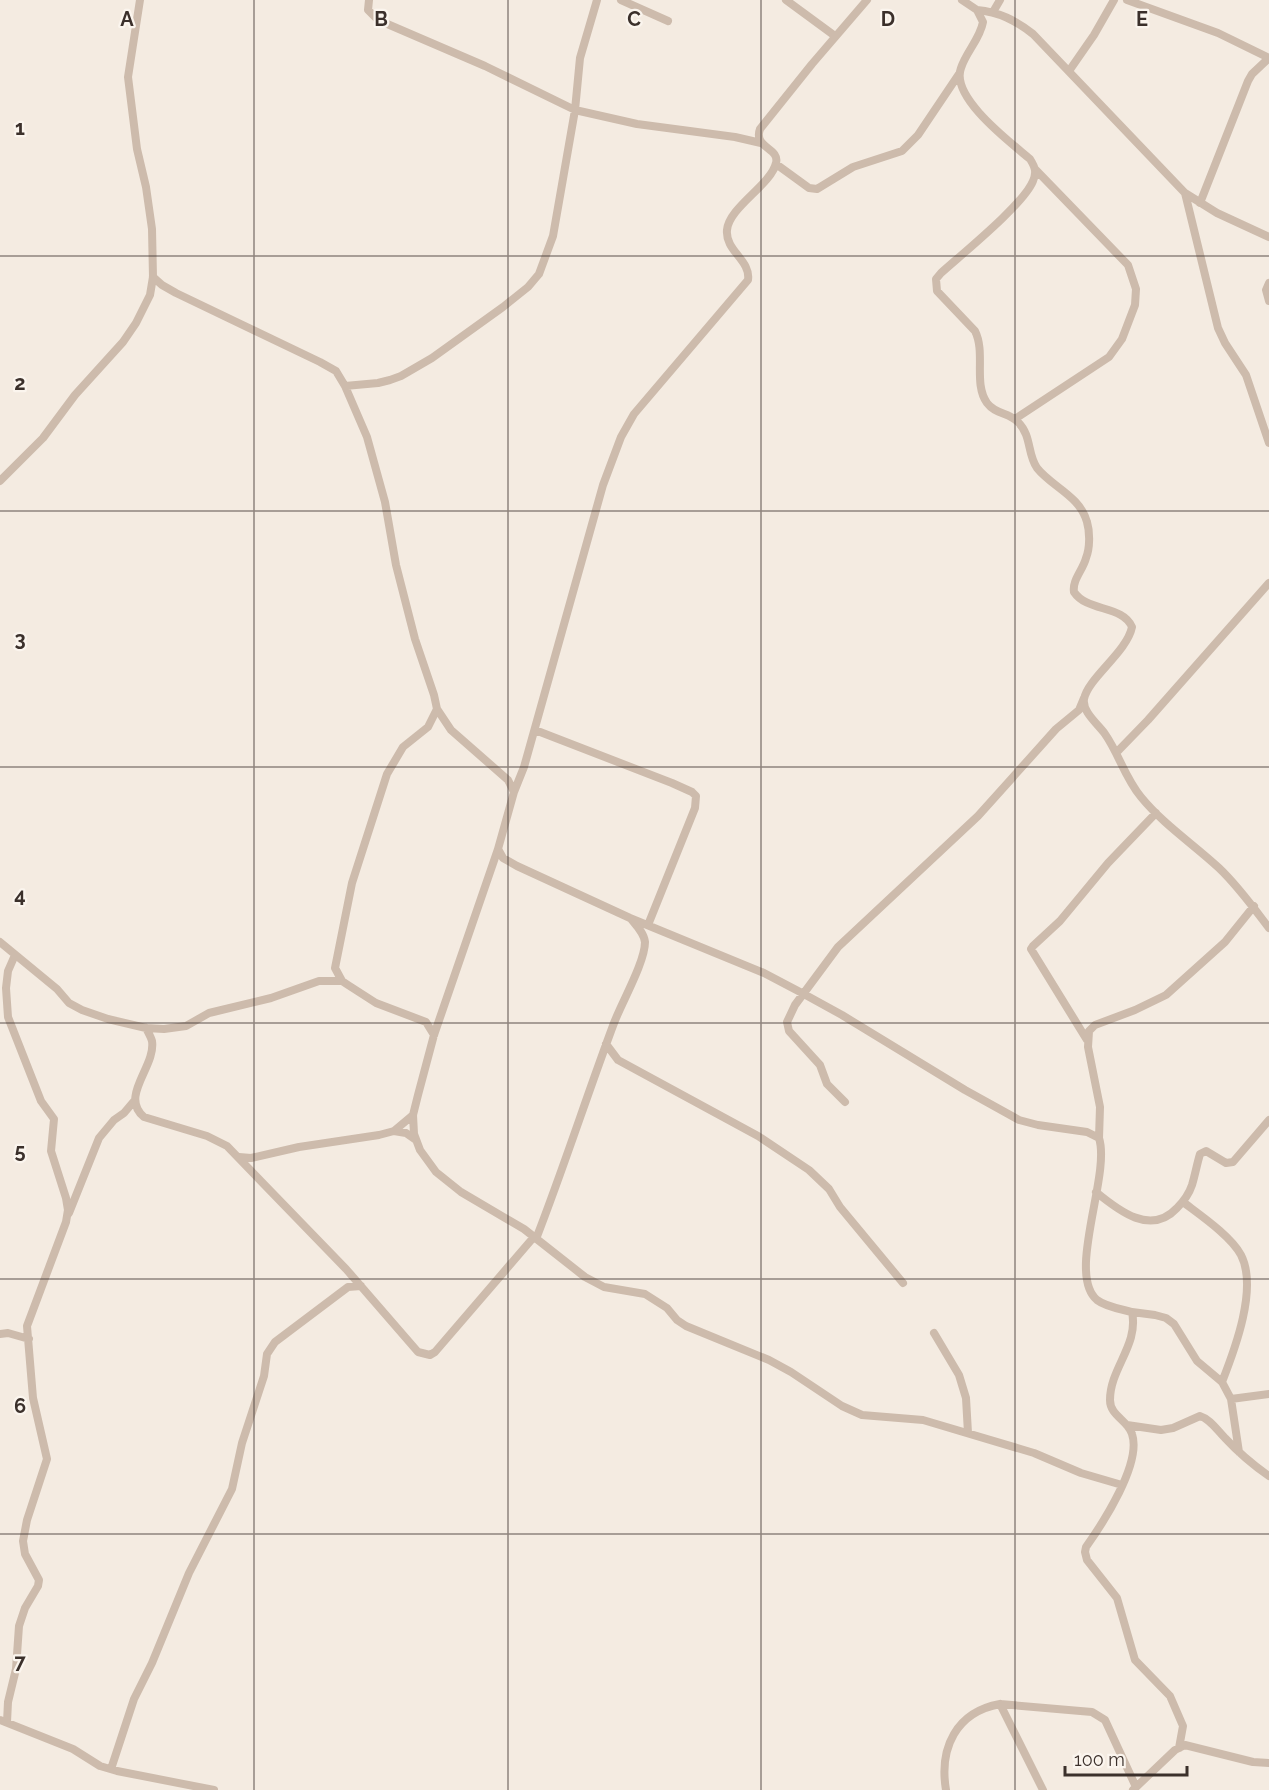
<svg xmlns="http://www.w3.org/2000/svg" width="1269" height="1790" font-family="Raleway,sans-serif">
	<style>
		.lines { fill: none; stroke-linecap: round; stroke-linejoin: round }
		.street { stroke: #cdbbac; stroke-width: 8 }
		.grid { fill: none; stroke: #3b302b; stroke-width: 1.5; stroke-opacity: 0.55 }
		.grid-label { font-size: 20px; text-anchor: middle; font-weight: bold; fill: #3b302b; stroke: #fbf5ee; stroke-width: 4.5; stroke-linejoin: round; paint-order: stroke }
	</style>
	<rect width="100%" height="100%" fill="#f4ebe1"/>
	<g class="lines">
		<path class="street" d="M369 0 368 10 378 20 485 66 575 110 637 124 735 137 761 143
			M621 0 668 21
			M786 0 835 36
			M962 0 977 10 983 22C980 39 966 52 961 68 950 97 1010 142 1030 159 1035 167 1037 172 1033 181 1024 204 962 254 941 273L936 279 937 291 975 331C986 353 973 383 987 403 995 414 1010 413 1018 422 1032 436 1027 454 1037 468 1052 487 1080 496 1087 522 1090 532 1090 548 1086 558 1083 570 1072 580 1074 592 1087 612 1123 605 1132 627 1127 652 1088 678 1084 699 1082 712 1098 724 1105 734 1119 754 1125 778 1141 797 1163 824 1193 844 1219 868 1238 886 1253 907 1269 928
			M1127 0 1218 33 1269 58 1252 74 1248 81 1200 203
			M977 10C999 12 1015 20 1033 34L1185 193 1217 213 1269 237
			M993 12 1000 0
			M1069 71 1094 35 1114 0
			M776 164 809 188 817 189 853 167 902 151 918 135 959 74
			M1185 193 1218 328 1225 343 1246 375 1269 443
			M153 277 162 285 176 293 320 362 336 371 345 386 367 437 385 502 396 565 415 639 434 695 437 709 451 730 508 780 514 792 498 849 503 858 517 866 630 918 764 973 802 993 842 1015 965 1090 1019 1120 1038 1125 1087 1132 1099 1138C1111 1175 1066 1274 1097 1300 1106 1307 1121 1309 1132 1312 1139 1345 1110 1368 1110 1400 1110 1416 1128 1420 1132 1434 1142 1463 1103 1523 1086 1547L1085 1552 1087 1560 1117 1598 1135 1660 1170 1696 1183 1726 1179 1748
			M1269 283 1266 290 1269 301
			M345 386 378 383 390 380 401 376 432 358 503 307 528 287 539 274 553 236 575 110 580 58 597 0
			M1015 419 1109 357 1122 339 1135 305 1136 289 1128 265 1035 169
			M0 481 43 438 75 395 123 342 136 323 150 295 153 277 152 229 146 187 137 149 128 77 140 0
			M535 730 672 783 692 792 696 796 695 808 648 925
			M1116 753 1148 720 1269 583
			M514 792 524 767 603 485 621 437 634 414 748 280C751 260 725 251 727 230 729 207 771 185 776 163 780 148 753 148 760 129L812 64 867 0
			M498 849 434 1035 418 1095 413 1115 414 1134 420 1150 436 1172 461 1192 524 1229 585 1277 604 1287 645 1294 667 1308 677 1320 686 1326 769 1360 791 1372 842 1406 862 1415 923 1420 1034 1453 1081 1473 1122 1485
			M0 942 57 989 69 1003 82 1010 108 1019 146 1028 164 1029 186 1026 209 1013 271 998 319 981H342
			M146 1028C148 1032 151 1037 152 1041 156 1067 119 1096 144 1117L207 1136 227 1146 346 1269 418 1352 430 1355 435 1352 533 1238
			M434 1035 426 1022 376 1003 348 985 342 981 335 968 352 883 387 774 403 747 428 727 437 709
			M1087 1040 1031 949 1033 946 1060 921 1108 863 1156 813
			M606 1044 618 1060 758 1136 809 1170 829 1189 840 1207 903 1283
			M845 1102 827 1084 820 1065 789 1031 787 1022 795 1005 838 947 978 816 1056 729 1079 710 1084 698
			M394 1131 406 1133 416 1140
			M1099 1138 1100 1107 1088 1047 1089 1031 1095 1025 1135 1010 1166 995 1225 942 1254 906
			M239 1157 251 1158 299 1147 379 1135 394 1131 413 1115
			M1096 1192C1119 1211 1151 1236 1177 1208 1183 1202 1189 1194 1192 1185 1195 1175 1197 1164 1200 1154L1206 1151 1226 1163 1233 1162 1269 1120
			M1183 1202C1200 1215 1231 1236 1241 1255 1258 1288 1235 1349 1222 1382
			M69 1213 99 1138 114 1120 124 1113 135 1100
			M536 1239C564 1167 587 1095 614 1023 622 1002 645 962 645 942 644 933 636 925 631 919
			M1132 1312 1155 1315 1166 1318 1174 1324 1197 1361 1222 1382 1231 1399 1239 1452
			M934 1333 959 1375 966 1398 968 1433
			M0 1334 8 1333 29 1339
			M1231 1399 1269 1394
			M1127 1425 1161 1430 1173 1428 1200 1416C1210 1419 1217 1430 1225 1438 1238 1452 1253 1465 1269 1476
			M1000 1704 1043 1790
			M0 1720 73 1749 100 1766 117 1771 214 1790
			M7 1722 8 1702 16 1669 19 1626 25 1608 38 1586 39 1580 25 1554 23 1541 27 1520 47 1459 33 1398 27 1326 66 1222 68 1210 66 1198 51 1151 54 1119 41 1101 8 1017 6 988 8 971 15 955
			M111 1769 134 1699 152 1663 189 1573 232 1489 242 1443 264 1376 267 1354 275 1342 348 1287 361 1286
			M946 1790C939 1748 956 1712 1000 1704L1092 1712 1105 1720 1136 1787
			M1133 1790 1175 1750 1185 1745 1253 1762 1269 1763"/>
	</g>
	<path class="grid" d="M254 0V1790M508 0V1790M761 0V1790M1015 0V1790M0 256H1269M0 511H1269M0 767H1269M0 1023H1269M0 1279H1269M0 1534H1269"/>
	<g class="grid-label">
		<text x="127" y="26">A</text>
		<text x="381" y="26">B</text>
		<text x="634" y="26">C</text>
		<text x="888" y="26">D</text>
		<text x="1142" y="26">E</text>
		<text x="20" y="135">1</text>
		<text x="20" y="390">2</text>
		<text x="20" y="646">3</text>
		<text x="20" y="902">4</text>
		<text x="20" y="1158">5</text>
		<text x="20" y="1413">6</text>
		<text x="20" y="1669">7</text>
	</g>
	<path d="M1065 1766v9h122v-9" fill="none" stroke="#3b302b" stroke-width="3"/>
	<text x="1074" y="1766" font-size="18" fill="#3b302b" stroke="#fbf5ee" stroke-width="4.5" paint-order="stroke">100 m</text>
</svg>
